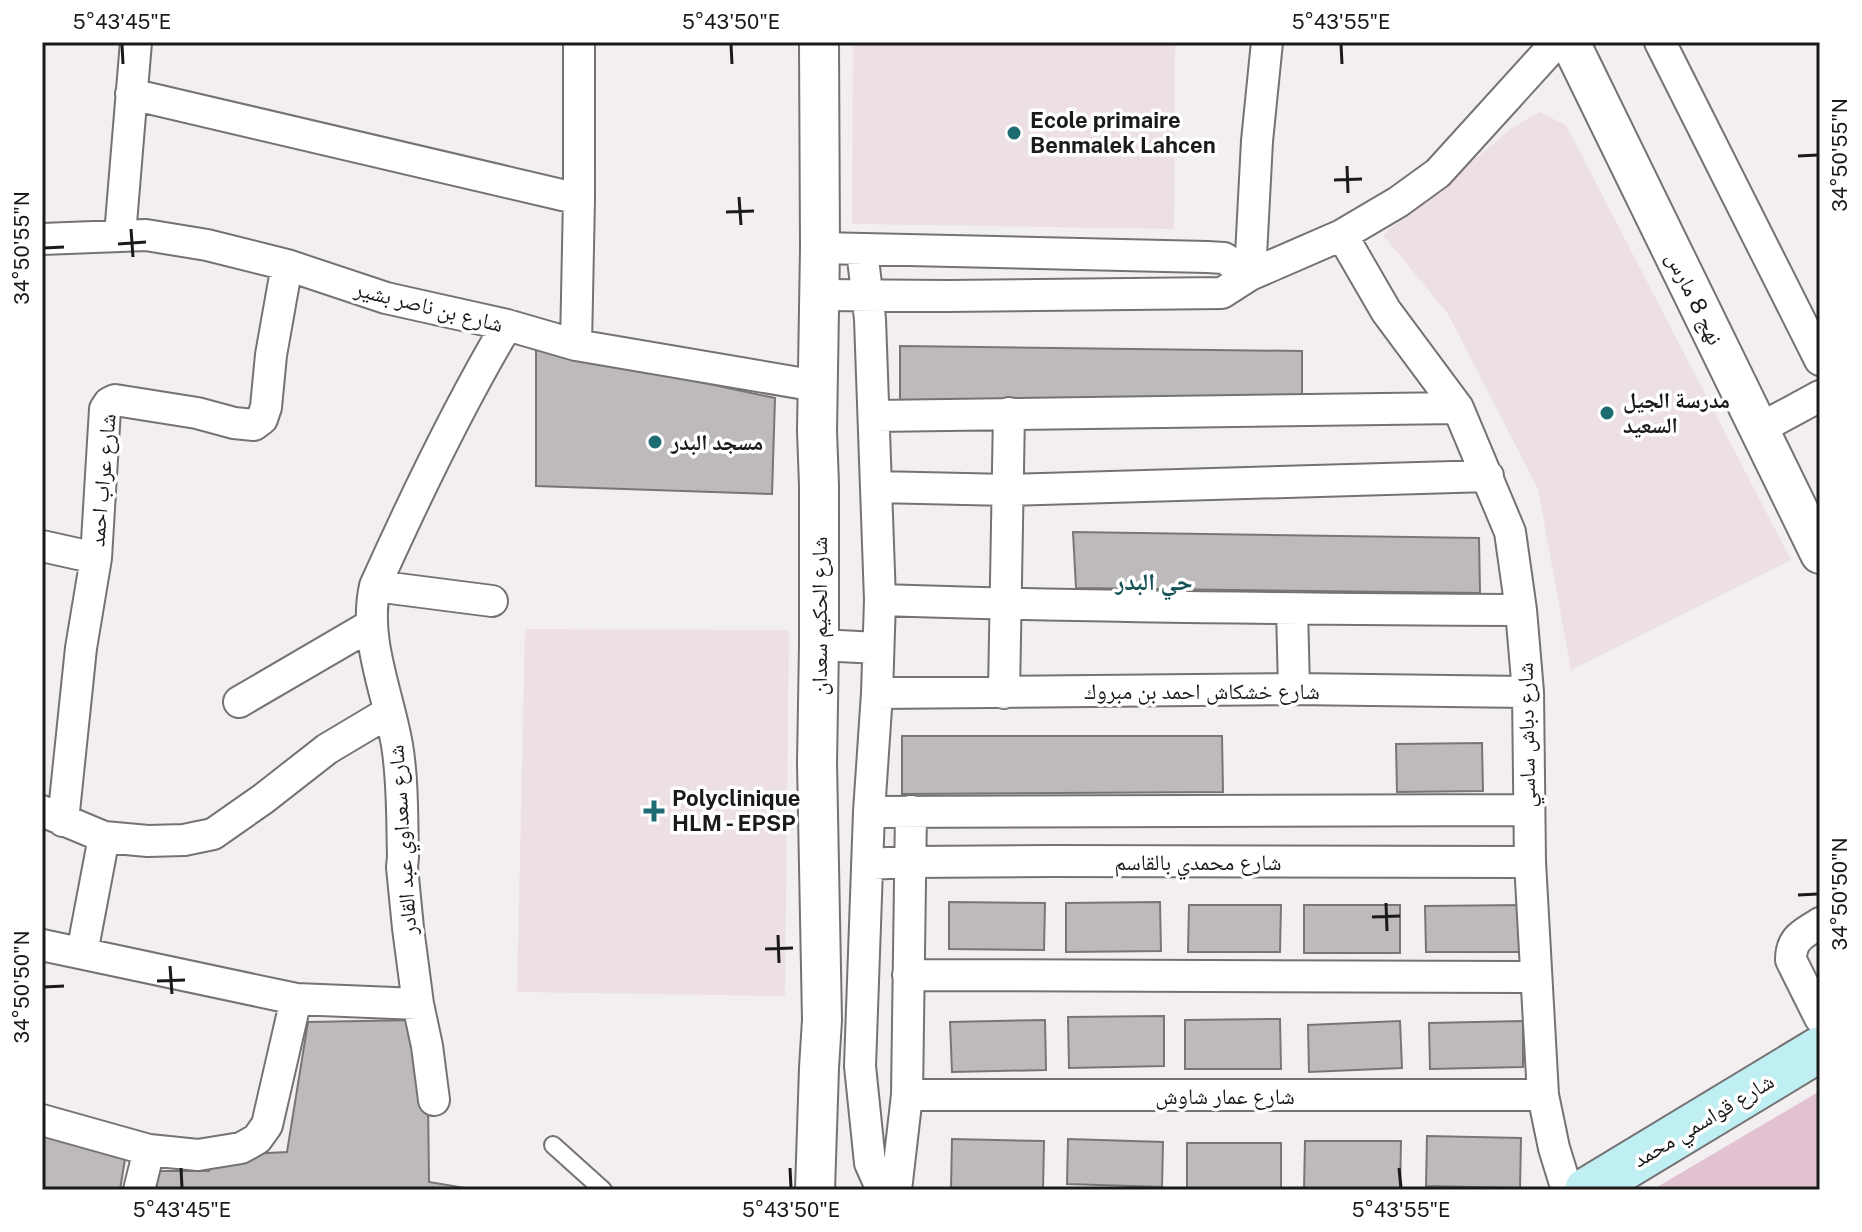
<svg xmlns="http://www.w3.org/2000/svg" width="1862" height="1232" font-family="'Public Sans','Noto Naskh Arabic',sans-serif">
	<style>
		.built { fill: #ece0e5 }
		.green { fill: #e2c1d2 }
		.building { fill: #bebabc; stroke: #797577; stroke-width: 2 }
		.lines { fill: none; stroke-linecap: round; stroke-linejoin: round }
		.service-casing { stroke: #757274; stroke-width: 20 }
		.minor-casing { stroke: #757274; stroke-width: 34 }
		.tertiary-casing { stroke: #757274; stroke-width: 42 }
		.secondary-casing { stroke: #757274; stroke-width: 48 }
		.service { stroke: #fff; stroke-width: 16 }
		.minor { stroke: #fff; stroke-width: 30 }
		.tertiary { stroke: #fff; stroke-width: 38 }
		.secondary { stroke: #bfeff3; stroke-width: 44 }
		.ticks { fill: none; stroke: #1b1a1b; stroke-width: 3 }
		.poi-dot { fill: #1f6b72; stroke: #fff; stroke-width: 3 }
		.labels { text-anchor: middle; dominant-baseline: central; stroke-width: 7; stroke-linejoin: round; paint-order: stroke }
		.poi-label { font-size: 22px; font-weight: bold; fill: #1b1a1b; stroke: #fff; text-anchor: start }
		.street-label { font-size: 22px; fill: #1b1a1b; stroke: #fff }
		.neighbourhood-label { font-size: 24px; font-weight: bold; fill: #175358; stroke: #fff }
		.neatline { fill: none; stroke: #1b1a1b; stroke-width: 3 }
		.ticks-label { font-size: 20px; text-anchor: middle; fill: #1b1a1b }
	</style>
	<rect width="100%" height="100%" fill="#f3eff1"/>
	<path class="built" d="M853 42H1175L1174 229 852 224Z
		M1539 112 1566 125 1791 560 1571 670 1538 489 1448 314 1383 235 1512 128Z
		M525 629 789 630 785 996 517 992Z"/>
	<path class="green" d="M1820 1091V1190H1652Z"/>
	<path class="building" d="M900 346 1302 351V405L900 401Z
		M536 347 775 398 772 494 536 486Z
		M1073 532 1479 538 1480 593 1076 588Z
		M902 736H1222L1223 792 902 794Z
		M1482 743 1483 791 1397 792 1396 744Z
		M949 902 1045 903 1044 950 949 949Z
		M1160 902 1161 951 1066 952V903Z
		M1189 905H1281L1280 952H1188Z
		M1304 905H1400V953H1304Z
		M1523 905V952H1426L1425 906Z
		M1164 1016V1066L1069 1068 1068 1017Z
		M1280 1019 1281 1069H1185V1020Z
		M417 1020 428 1099 429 1182 477 1190H156L159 1171H209L213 1156 287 1152 308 1022Z
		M1045 1020 1046 1070 952 1072 950 1022Z
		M1400 1021 1402 1068 1309 1072 1308 1025Z
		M1523 1021V1067L1430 1069 1429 1023Z
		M42 1132 125 1159 120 1190H42Z
		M1427 1136 1521 1138 1520 1188 1426 1186Z
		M952 1139 1044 1141 1043 1190 951 1188Z
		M1068 1139 1163 1142 1162 1187 1067 1184Z
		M1305 1141H1401L1400 1190H1304Z
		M1187 1143H1281V1190H1187Z"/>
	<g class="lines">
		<g class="service-casing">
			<path id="service" d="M553 1145 603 1190"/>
		</g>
		<g class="minor-casing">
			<path id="minor" d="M1660 42 1820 360
				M131 94 579 199
				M120 235 136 42
				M1342 235 1386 311 1458 408 1510 532 1521 610 1528 692 1530 862 1543 1095 1554 1148 1567 1190
				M42 239 146 235 207 245 287 265 386 298 507 325 576 345 817 386
				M820 248 1207 257 1224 258 1250 275
				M862 250 870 319 880 600 877 693 869 812 860 1066 870 1163 882 1190
				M1250 275 1257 141 1267 42
				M819 295 948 296 1222 293 1250 275 1342 235 1398 202 1438 173 1557 42
				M576 345 579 199V42
				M875 416 1458 408
				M1759 429 1820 396
				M876 487 1009 490 1488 476
				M42 546 96 558
				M375 586 492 601
				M880 600C1093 607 1307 609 1521 610
				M1292 609 1294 689
				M819 645 878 648
				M877 693 1294 689 1528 692
				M1004 693 1009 413
				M239 702 371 625
				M42 811 104 837 148 841 184 840 213 834 263 799 327 749 389 712
				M869 812 1528 810
				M63 821 81 648 96 558 105 409 109 403 115 400 197 413 234 423 254 425 262 419 266 407 271 355 287 265
				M867 864 910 862 1051 861 1530 862
				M1820 923C1804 934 1791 937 1791 960L1820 1018
				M42 945 296 999
				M82 953 104 837
				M908 975 1536 977
				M907 1095H1543
				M434 1100 427 1046 418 1004 408 928 402 867 403 857C402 820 403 781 397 745 388 693 363 639 375 586 415 497 457 409 507 325
				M42 1120 149 1150 198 1155 241 1148 257 1139 267 1125 296 999 418 1004
				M139 1190 149 1150
				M896 1190 907 1095 911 811"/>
		</g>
		<g class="tertiary-casing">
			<path id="tertiary" d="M1570 42 1820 554
				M815 1190 819 1068 822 1020 817 763 819 645V485L817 431 820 248 819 42"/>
		</g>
		<g class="secondary-casing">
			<path id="secondary" d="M1587 1190 1820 1049"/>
		</g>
		<use href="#service" class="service"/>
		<use href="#minor" class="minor"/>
		<use href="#tertiary" class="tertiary"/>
		<use href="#secondary" class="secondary"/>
	</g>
	<path class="ticks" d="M122 44 123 64M731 44 732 64M1341 44 1342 64M1798 156 1818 155M1347 166 1348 193M1334 180 1362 179M739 197 741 225M726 212 754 211M131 229 133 257M118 244 146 242M44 248 64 247M1798 895 1818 894M1386 903 1387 931M1372 917 1400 916M778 935 779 963M765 949 793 948M170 966 172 994M157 981 185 980M44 987 64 986M181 1168 182 1188M790 1168 791 1188M1399 1168 1401 1188"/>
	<g class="poi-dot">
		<circle cx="1014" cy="133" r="8"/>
		<circle cx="1607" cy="413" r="8"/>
		<circle cx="655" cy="442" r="8"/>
		<path d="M650 799h8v8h8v8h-8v8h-8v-8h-8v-8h8z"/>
	</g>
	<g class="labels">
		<g class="poi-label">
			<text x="1030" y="120">Ecole primaire<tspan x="1030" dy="25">Benmalek Lahcen</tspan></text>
			<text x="1623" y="400">مدرسة الجيل<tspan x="1623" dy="25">السعيد</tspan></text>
			<text x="671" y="442">مسجد البدر</text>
			<text x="672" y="798">Polyclinique<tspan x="672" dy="25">HLM - EPSP</tspan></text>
		</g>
		<g class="street-label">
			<text transform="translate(1695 298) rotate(64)">نهج 8 مارس</text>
			<text transform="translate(429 306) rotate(14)">شارع بن ناصر بشير</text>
			<text transform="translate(102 480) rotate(-85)">شارع عراب احمد</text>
			<text transform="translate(819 616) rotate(-90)">شارع الحكيم سعدان</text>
			<text x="1202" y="691">شارع خشكاش احمد بن مبروك</text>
			<text transform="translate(1526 735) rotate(-91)">شارع دباش ساسي</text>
			<text transform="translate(402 840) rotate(-94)">شارع سعداوي عبد القادر</text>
			<text x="1198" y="862">شارع محمدي بالقاسم</text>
			<text x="1225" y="1096">شارع عمار شاوش</text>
			<text transform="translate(1703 1120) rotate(-31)">شارع قواسمي محمد</text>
		</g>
		<g class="neighbourhood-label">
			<text x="1154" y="581">حي البدر</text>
		</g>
	</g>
	<rect width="1862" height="1232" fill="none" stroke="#ffffff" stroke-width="88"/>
	<rect x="44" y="44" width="1774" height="1144" class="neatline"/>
	<g class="ticks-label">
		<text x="122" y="29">5°43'45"E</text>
		<text x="731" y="29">5°43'50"E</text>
		<text x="1341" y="29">5°43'55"E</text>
		<text transform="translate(1840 155) rotate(-90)" y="7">34°50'55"N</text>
		<text transform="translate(22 248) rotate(-90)" y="7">34°50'55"N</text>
		<text transform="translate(1840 894) rotate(-90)" y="7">34°50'50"N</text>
		<text transform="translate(22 987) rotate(-90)" y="7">34°50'50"N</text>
		<text x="182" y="1217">5°43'45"E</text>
		<text x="791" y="1217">5°43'50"E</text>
		<text x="1401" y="1217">5°43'55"E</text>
	</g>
</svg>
